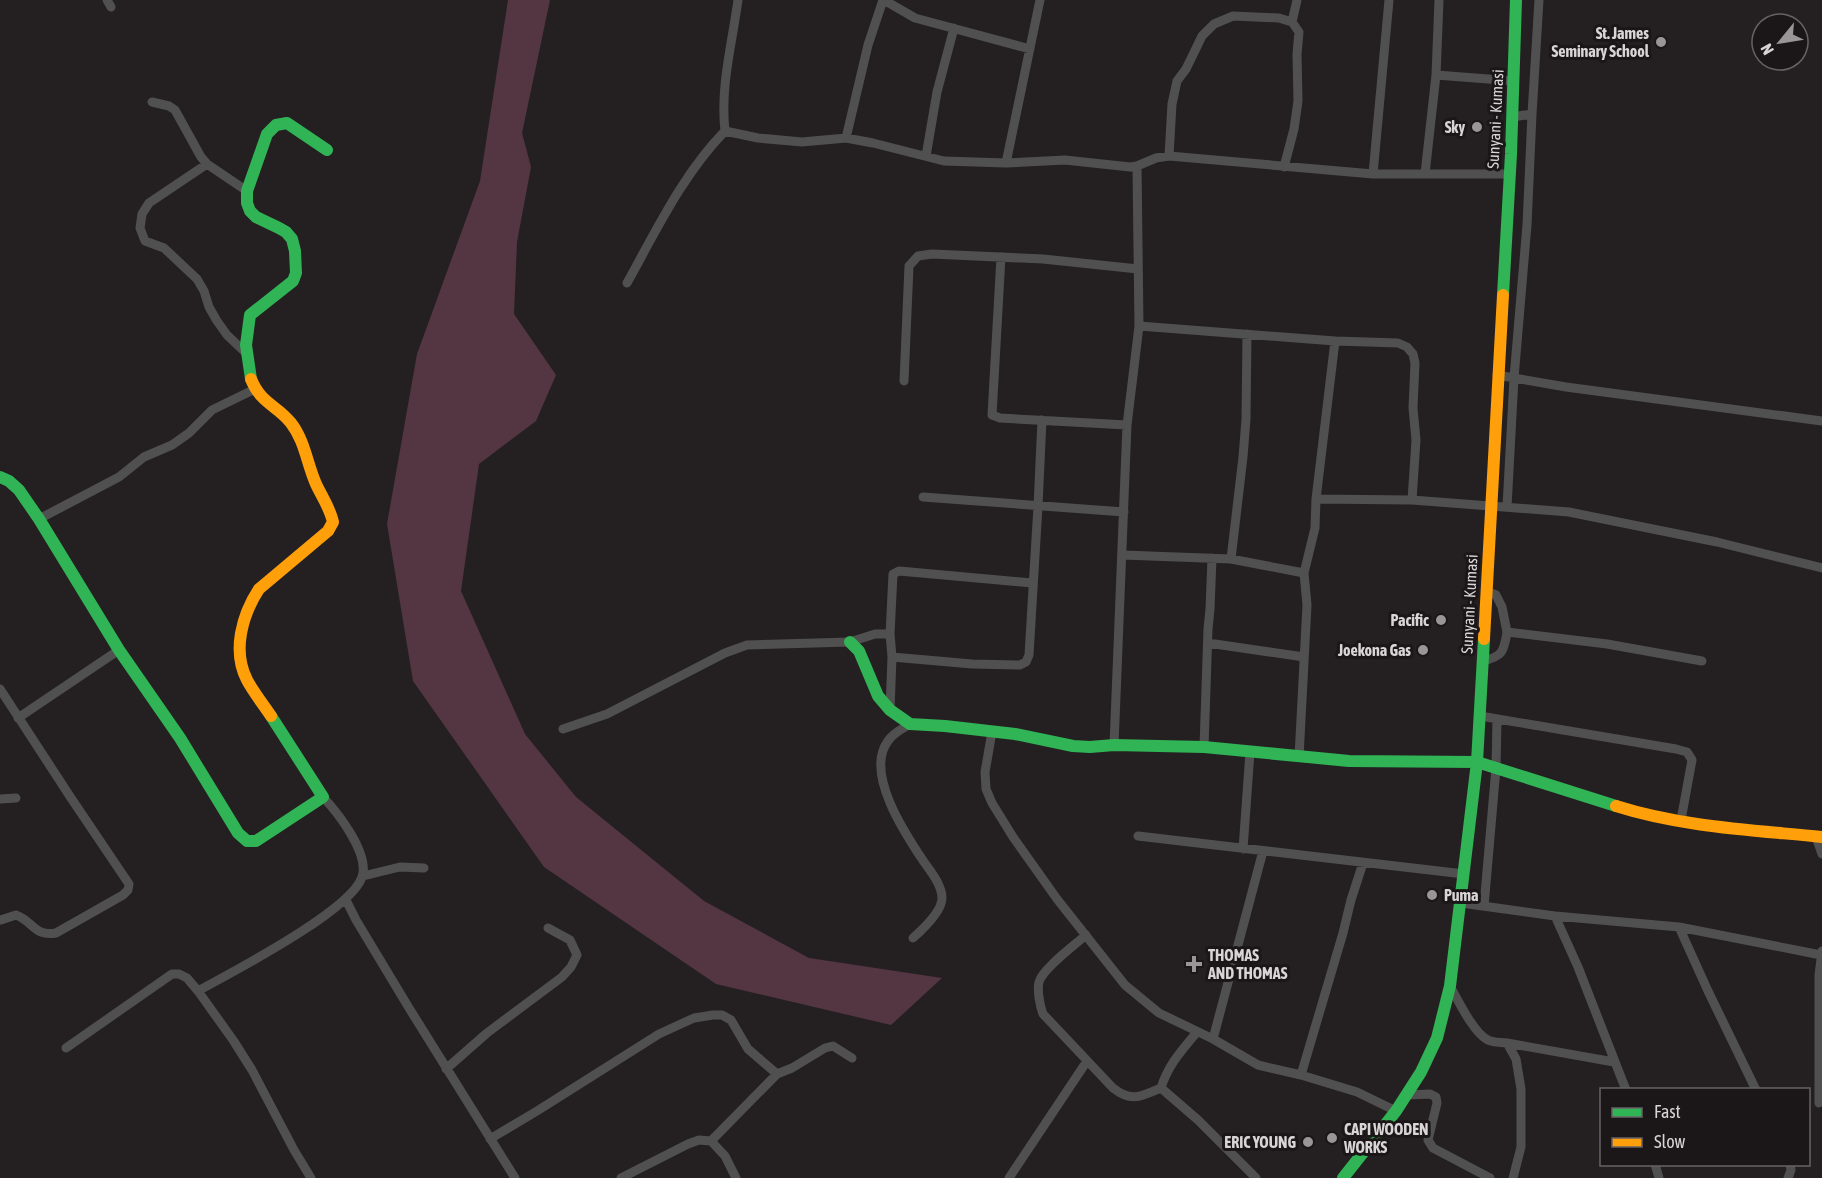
<svg xmlns="http://www.w3.org/2000/svg" width="1822" height="1178" font-family="'Asap Condensed',sans-serif">
	<style>
		.green { fill: #543542 }
		.lines { fill: none; stroke-linecap: round; stroke-linejoin: round }
		.street { stroke: #515050; stroke-width: 9 }
		.fast { stroke: #30b455; stroke-width: 12 }
		.slow { stroke: #ff9f0a; stroke-width: 12 }
		.poi-dot { fill: #9a9697; stroke: #1b1618; stroke-width: 2 }
		.labels { text-anchor: middle; dominant-baseline: central; stroke-width: 6; stroke-linejoin: round; paint-order: stroke }
		.poi-label { font-size: 16px; font-weight: bold; fill: #d9d5d6; stroke: #1b1618; text-anchor: end }
		.street-label { font-size: 16px; fill: #d9d5d6; stroke: #1b1618 }
	</style>
	<rect width="100%" height="100%" fill="#242022"/>
	<path class="green" d="M508 0H550L522 133 531 167 517 242 514 314 556 375 536 421 479 464 461 591 525 734 576 797 704 901 809 958 942 978 891 1025 716 984 544 867 413 681 387 524 417 354 480 181Z"/>
	<g class="lines">
		<path class="street" d="M107 0 111 7
			M738 0C732 44 720 87 725 131L758 138 802 142 846 138 873 143 944 161 1006 163 1065 160 1130 167 1137 166 1156 158 1169 156 1373 174H1509
			M884 0 915 18 1030 49
			M1292 22 1297 0
			M1436 75 1514 81
			M152 102 169 106 175 110 201 157 207 164 247 191
			M1512 117 1532 114 1539 0
			M846 138 868 45 883 0
			M926 156 937 92 954 28
			M1169 156 1172 104 1177 81 1186 69 1202 36 1214 24 1233 16 1279 18 1292 22 1299 32 1297 54 1298 101 1294 129 1284 167
			M1006 163 1040 0
			M207 164 149 203 142 214 140 228 145 241 164 248 197 279 204 291 209 307 217 321 227 335 247 354
			M1373 174 1389 0
			M1425 174 1436 75 1439 0
			M1001 257 992 415 1000 418 1127 425
			M627 283C656 231 683 174 725 131
			M1139 326 1335 341 1398 343 1407 347 1413 354 1415 363 1413 408 1416 440 1412 500
			M1497 375 1566 387 1822 421
			M904 381 909 266 918 256 932 254 1043 259 1138 269
			M923 497 1124 512
			M1316 499 1412 500 1569 512 1717 542 1822 568
			M1507 507 1514 378 1527 225 1532 114
			M39 519 119 477 144 457 172 445 189 433 212 410 255 389
			M1123 555 1231 559 1304 573
			M1231 559 1243 457 1246 419 1247 334
			M1486 591 1496 595 1502 607 1507 632
			M1208 643 1304 657
			M892 657 972 664 1020 665 1026 662 1029 655 1038 506 1042 420
			M1482 661C1502 657 1504 652 1507 632L1607 644 1702 661
			M0 689 71 798 129 884 128 890 123 895 56 933C34 937 33 921 16 915L1 920
			M890 710 892 657 890 634 893 574 899 571 1032 583
			M1480 716 1676 749 1687 752 1692 760 1681 820
			M18 718 119 650
			M910 724C902 729 893 733 888 741 864 773 906 835 924 862 931 872 942 885 942 898 942 911 922 930 913 938
			M563 729 607 714 725 653 747 645 850 642 875 634H890
			M992 732 985 772 986 789 992 803 1013 837 1057 899 1125 985 1159 1013 1213 1039 1258 1065 1301 1075 1357 1092 1396 1111
			M1114 745 1127 425 1139 326 1137 166
			M1204 747 1208 629 1210 609 1212 558
			M1299 757 1307 605 1304 573 1315 528 1316 499 1335 341
			M0 799 16 798
			M1138 836 1464 874
			M1816 837 1822 854
			M1243 849 1250 752
			M363 876 400 867 424 868
			M346 900 356 920 409 1008 515 1178
			M1461 903 1555 916 1679 927 1821 955
			M1484 906 1496 768 1497 719
			M1555 916 1578 967 1626 1090
			M1679 927 1708 991 1756 1090
			M1086 935C1075 945 1043 968 1039 982 1037 991 1040 1006 1043 1014L1113 1088C1132 1103 1141 1096 1161 1088
			M1450 986C1458 1000 1474 1034 1488 1040 1494 1043 1501 1042 1507 1043L1614 1062
			M198 991C232 972 351 911 362 877 370 854 338 813 323 797
			M1213 1039 1263 851
			M1507 1043 1516 1059 1521 1089V1147L1513 1178
			M66 1048 172 974H179L187 978 198 991 233 1040 252 1070 294 1150 311 1178
			M446 1069 487 1033 562 977 571 967 577 955 570 940 548 928
			M1301 1075 1343 933 1351 900 1363 863
			M1161 1088 1198 1120 1256 1178
			M1161 1088C1168 1065 1182 1050 1197 1032
			M1407 1095 1430 1094 1436 1097 1437 1103 1428 1140 1433 1148 1490 1178
			M1819 1103V975L1822 951
			M490 1139 537 1111 659 1034 694 1018 713 1015H722L731 1020 748 1049 777 1074
			M1655 1164 1659 1178
			M621 1178 688 1144 699 1140 711 1141
			M736 1178 725 1156 711 1141 777 1074 792 1068 825 1048 833 1046 852 1058
			M1009 1178 1087 1061
			M1788 1178 1791 1170 1790 1164"/>
		<path class="fast" d="M1503 295 1511 154 1516 0
			M251 379 246 345 250 315 293 281 296 273 295 251 292 239 286 232 279 228 256 217 250 211 247 203V191L267 134 276 125 287 123 327 150
			M0 477 9 481 19 490 39 519 119 650 180 738 238 833 247 841H256L323 797 271 716
			M850 642 859 651 878 696 890 710 910 724 945 726 1015 734 1073 746 1090 747 1114 745 1204 747 1349 761 1477 762 1616 806
			M1343 1178 1396 1111 1421 1072 1437 1038 1450 986 1477 762 1484 639"/>
		<path class="slow" d="M251 379C261 404 277 405 291 423 305 441 307 464 316 484 322 497 330 508 333 522L328 531 259 589C242 615 232 651 247 680 254 693 263 704 271 716
			M1484 639 1503 295
			M1616 806C1682 827 1753 830 1822 837"/>
	</g>
	<g class="poi-dot">
		<circle cx="1661" cy="42" r="6"/>
		<circle cx="1477" cy="127" r="6"/>
		<circle cx="1441" cy="620" r="6"/>
		<circle cx="1423" cy="650" r="6"/>
		<circle cx="1432" cy="895" r="6"/>
		<path d="M1191 955h6v6h6v6h-6v6h-6v-6h-6v-6h6z"/>
		<circle cx="1332" cy="1138" r="6"/>
		<circle cx="1308" cy="1142" r="6"/>
	</g>
	<g class="labels">
		<g class="poi-label">
			<text x="1649" y="33">St. James<tspan x="1649" dy="18">Seminary School</tspan></text>
			<text x="1465" y="127">Sky</text>
			<text x="1429" y="620">Pacific</text>
			<text x="1411" y="650">Joekona Gas</text>
			<text x="1444" y="895" text-anchor="start">Puma</text>
			<text x="1208" y="955" text-anchor="start">THOMAS<tspan x="1208" dy="18">AND THOMAS</tspan></text>
			<text x="1344" y="1129" text-anchor="start">CAPI WOODEN<tspan x="1344" dy="18">WORKS</tspan></text>
			<text x="1296" y="1142">ERIC YOUNG</text>
		</g>
		<g class="street-label">
			<text transform="translate(1495 119) rotate(-87)">Sunyani - Kumasi</text>
			<text transform="translate(1469 604) rotate(-87)">Sunyani - Kumasi</text>
		</g>
	</g>
	<rect x="1600" y="1088" width="210" height="78" fill="#1b1618" stroke="#676264" stroke-width="1.5"/>
	<rect x="1612" y="1108" width="30" height="9" fill="#30b455" stroke="#676264" stroke-width="1.5"/>
	<text x="1654" y="1118" font-size="18" fill="#d9d5d6">Fast</text>
	<rect x="1612" y="1138" width="30" height="9" fill="#ff9f0a" stroke="#676264" stroke-width="1.5"/>
	<text x="1654" y="1148" font-size="18" fill="#d9d5d6">Slow</text>
	<g transform="translate(1780 42) rotate(240)"><circle r="28" fill="#1b1618" stroke="#676264" stroke-width="1.5"/>
	<path d="M0-4.5L10 22L0 15L-10 22Z" fill="#9a9697"/>
	<text y="-9" font-size="16" font-weight="bold" text-anchor="middle" fill="#d9d5d6">N</text>
	</g>
</svg>
